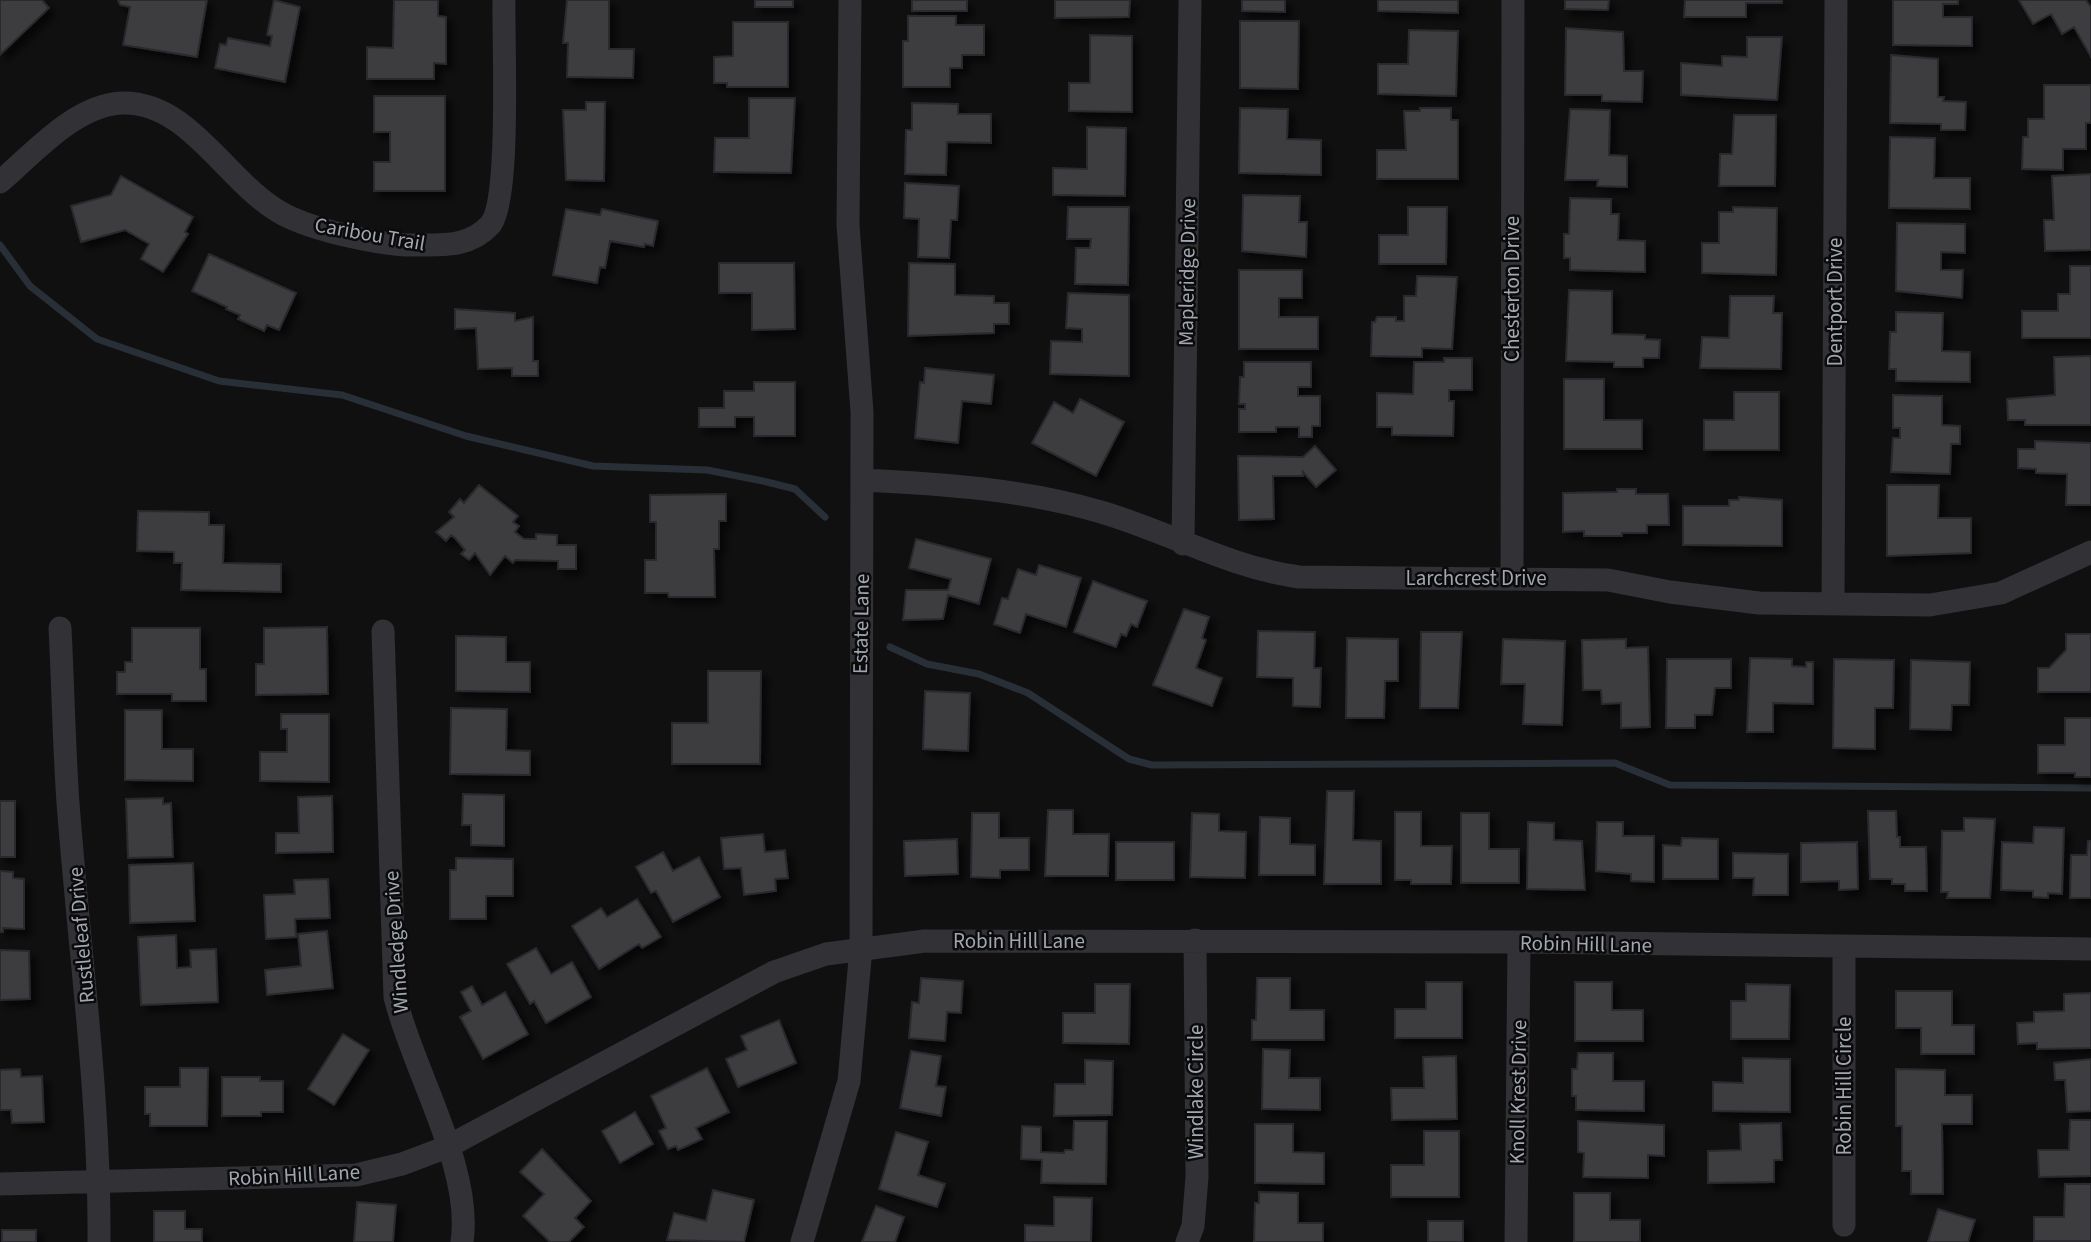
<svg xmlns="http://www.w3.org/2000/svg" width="2091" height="1242" font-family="'Source Sans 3',sans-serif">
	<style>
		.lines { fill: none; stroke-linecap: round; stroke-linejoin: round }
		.stream { stroke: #292f36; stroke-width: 7 }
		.building { fill: #3c3d41; stroke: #2a2a2d; stroke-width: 2; filter: url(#shadow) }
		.street { stroke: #313136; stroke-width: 23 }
		.labels { text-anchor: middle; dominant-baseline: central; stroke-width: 5; stroke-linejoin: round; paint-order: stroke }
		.street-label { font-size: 21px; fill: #a1a6b1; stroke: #0b0b0c }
	</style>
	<defs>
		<filter id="shadow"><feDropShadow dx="6" dy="6" stdDeviation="3.5" flood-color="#0009"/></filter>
	</defs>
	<rect width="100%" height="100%" fill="#101011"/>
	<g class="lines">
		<path class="stream" d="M0 245 30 286 97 339 219 381 342 395 466 436 593 466 707 470 763 481 795 489 825 517
			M890 647 927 664 979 674 1028 693 1129 759 1152 765 1615 763 1670 785 2091 788"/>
	</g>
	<path class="building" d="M0 0H42L49 8 0 55Z
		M118 0H207L197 57 123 45 130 7 120 5Z
		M274 0 300 7 285 82 215 68 220 44 226 45 228 38 270 46 272 36 267 35Z
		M394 0H438V16L446 17V64L434 63V79H367V47L393 48Z
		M567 0H609V49H634L633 78 567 77 568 43H563Z
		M755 0H793V7H755Z
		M912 0H967V11H912Z
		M1055 0H1130L1129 17 1055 18Z
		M1242 0H1285V12L1242 11Z
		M1378 0H1458V13L1378 11Z
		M1565 0H1609L1608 10 1565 9Z
		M1685 0H1782V3H1746V17H1684Z
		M1893 0H1958V4H1943V17H1972V46L1893 45Z
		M2019 0H2086L2091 7V57L2074 27 2062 34 2051 14 2033 24Z
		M908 16H956V25H984V55H962V68H950V87H903V41H908Z
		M1240 21H1299L1298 89 1240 88Z
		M733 22H788V87H727V83H714V57L733 56Z
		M1566 28 1623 32 1624 71H1643L1642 102 1602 101V95H1565Z
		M1409 30 1458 31 1456 96 1378 94V64H1408Z
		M1090 35 1132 36V112L1069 111V83H1090Z
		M1747 37H1782L1777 100 1681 95V63L1722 66V56L1747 57Z
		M1891 55 1938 59V97H1944L1943 101 1966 102 1965 130H1941V124L1890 123Z
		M2044 85H2091V123H2086V149H2063V170L2022 169 2023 137H2028V119H2044Z
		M374 96H445V191H374V162H390V132H374Z
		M749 98H795L791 173 714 172 715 138H749Z
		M586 102H605L604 181 566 180 563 110H586Z
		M912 103 958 104V114H991V143L947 142 946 175 905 174 906 130H912Z
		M1240 108 1288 109 1287 139 1321 140V175L1239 173Z
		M1420 108H1451V120H1458V179H1377V150H1406L1404 111H1420Z
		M1570 109 1610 110 1609 155 1627 156V187L1597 186 1598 180H1565Z
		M1734 115H1776L1775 186H1719L1720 154H1732Z
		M1087 127 1126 128 1125 196 1053 195V168L1087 169Z
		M1890 137 1935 138 1934 178H1970V209L1889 208Z
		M2091 174V250L2045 251 2044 220H2054L2052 176Z
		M121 176 193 217 185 232 188 234 163 272 141 259 149 244 125 230 81 242 71 206 111 195Z
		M905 183 959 186 957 220H951L949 258 918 257 919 219 904 218Z
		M1243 195 1300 196 1299 222H1307L1306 257 1242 251Z
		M1570 198 1611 199V214H1619L1618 240 1645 241V272L1570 270V258H1564V234H1569Z
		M1068 207H1129L1128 285 1075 284 1076 248H1090L1091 239H1067Z
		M1408 207H1447L1446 264H1379V235H1408Z
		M1733 207 1777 208 1776 275 1702 273V243H1719V212H1733Z
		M566 209 600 215 602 209 658 221 653 246 645 244 644 247 610 241 605 268 600 267 597 283 553 275Z
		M1897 223 1965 224V253L1941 252V270H1963L1962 298 1896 291Z
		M209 254 296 293 279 330 267 325 264 331 238 319 240 315 226 309 227 307 192 291Z
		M719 263H794L795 329 752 330V293H719Z
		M909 263 955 264V295L994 296V303H1009V324H994V333L908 336Z
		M2070 266H2091V338H2022V311H2058V294H2070Z
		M1239 270H1302V298H1279V317H1318V349H1239Z
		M1417 276 1457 277 1452 349 1422 348V357L1371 356 1372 322H1375L1377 317H1396V321H1404V296H1416Z
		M1569 290 1612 291V334L1645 335V339L1660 340 1659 358H1643V367H1614V362L1566 361Z
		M1068 293 1129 295V376L1050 374 1051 341 1082 342V329L1066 328Z
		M1730 296H1774L1773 313H1782L1781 369 1700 368 1702 337 1729 338Z
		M455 309 515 313V321L533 317V361H538V376H512V368L478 369 476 328 455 329Z
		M1896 312 1943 313 1942 351 1970 352V382L1896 381V369H1889L1890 332H1896Z
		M2091 356V425H2025V420H2008L2007 399 2055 395 2054 357Z
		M1444 358H1472V390H1449V401H1454L1453 436 1392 435V427H1377V393L1413 394 1414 362H1444Z
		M1244 362H1311V387H1298V396H1320V426H1312V437H1299V427H1276V432H1239V409H1245V404H1239L1240 377H1244Z
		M925 368 994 375 991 404 962 401 958 443 915 438 920 382 924 383Z
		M1564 379H1604V420H1642V449H1564Z
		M754 382H795V436H754V417H735V427H699V408H724V391H754Z
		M1734 392H1779V450H1704V420H1734Z
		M1893 395 1942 396V425L1960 426V444H1951L1950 474 1891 472 1893 438H1900V428H1893Z
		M1080 399 1124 422 1096 476 1032 443 1054 402 1073 413Z
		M2035 441 2091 443V505H2066L2067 474 2036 473V469L2018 468V449H2035Z
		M1315 446 1336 470 1316 487 1303 472V476H1273L1274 519 1239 520 1238 456 1303 457Z
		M479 485 518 516 513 522 519 526 515 532 524 539H536V534L557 535V545H576V569H558V561L515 560 513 563 505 556 490 575 475 553 469 560 461 554 465 550 455 538 451 535 446 541 436 532 454 517 449 512 460 499 464 503Z
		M1887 485H1939L1938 518H1971V553L1887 556Z
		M1617 489H1636V494H1668L1669 525H1647V533H1622V536H1584V531L1563 532V493L1617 492Z
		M726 494V521H719V549H714L715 597H669L668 593H645V560H656V522H650V495Z
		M1739 497 1782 500V546L1683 545V506H1729V500H1739Z
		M138 511 209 512V525H224L223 563 281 564V592L181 590 182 563H174V552L137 551Z
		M916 539 991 559 979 604 948 595 943 619 903 620 906 590H948L951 579 909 568Z
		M1039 565 1081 578 1066 627 1026 614 1020 633 994 624 1002 598 1008 599 1018 569 1036 575Z
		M1093 581 1147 601 1137 627 1131 624 1126 636 1121 634 1116 647 1074 632Z
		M1184 609 1209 617 1202 638 1206 640 1196 668 1222 678 1212 706 1153 685Z
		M327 627 328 694 256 695V664H264V628Z
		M132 628H200V669H206V701H172V694H117V672H125V662H132Z
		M1258 631 1315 632 1314 668H1321L1320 707 1293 706V678L1257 677Z
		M1421 632H1462L1458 708H1420Z
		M2066 634H2091V692H2038V668H2049L2066 650Z
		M456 636 506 637V662H530V692L456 691Z
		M1347 638 1398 639V681H1385L1384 718H1346Z
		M1503 639 1565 641 1562 725 1523 724 1525 684H1501Z
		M1626 639V648L1648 647 1650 727 1621 728V703L1602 704 1601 690H1583L1582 640Z
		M1750 658 1792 659V666L1806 667V662H1813V704L1773 703V732H1747Z
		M1667 659H1731V688H1715L1712 715H1695V728H1666Z
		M1834 659 1894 660 1893 708H1875V749L1833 748Z
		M1911 660 1970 662 1969 705H1952L1951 730 1910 729Z
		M708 671H761L760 764H672V723H708Z
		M925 691 970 693 968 751 923 749Z
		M451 708 507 709 506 750 530 751V775L450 774Z
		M125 710H162V749H193V781L125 780Z
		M281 714H329V782L260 781V752H287V729H281Z
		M2065 718H2091V777H2075V773H2038V745H2065Z
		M1327 791H1354L1353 840 1381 841V884H1324Z
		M463 794 504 795V846L471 845V825H462Z
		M332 796 333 852 276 853V833H299L298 797Z
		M163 798V804L171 803 173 857 128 858 126 799Z
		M0 801H15V857H0Z
		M1048 810H1073V834H1109L1108 876H1045Z
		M1868 811H1896L1897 837H1900V847H1926L1927 891H1905V884H1892V879H1870Z
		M1395 812H1421V846H1452L1451 884H1411V880H1395Z
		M972 813H999V838H1029V870H1000V878L971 877Z
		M1192 813 1219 814V831L1246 832 1245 878 1190 877Z
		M1461 813H1489V849H1519V883H1461Z
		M1260 817 1290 818V844L1315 845V875H1259Z
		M1964 818 1995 819 1990 898H1947L1948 892H1941L1942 831H1964Z
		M1528 822 1554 823V840L1582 841 1585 890 1527 889Z
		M1597 822H1623V836H1654V882L1631 881V874L1596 871Z
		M2034 827 2064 828 2062 894 2048 893V898L2033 897V891L2001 890 2002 842 2033 843Z
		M763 834 765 852 785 850 788 878 775 879 776 891 744 895 741 868 724 869 721 838Z
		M1682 838 1718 839V879H1663V845L1681 846Z
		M957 839 958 874 905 876 904 841Z
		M2088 841H2091V898H2070L2071 855H2087Z
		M1116 842H1174V880H1116Z
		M1857 842 1858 889 1839 890V881L1801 882V843Z
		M663 852 673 871 699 857 720 897 673 922 656 891 651 893 636 867Z
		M1733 853 1788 854V895H1753L1754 878H1733Z
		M456 858 513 859V896H486V919H450V870H456Z
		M193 863 195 921 130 923 129 865Z
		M0 871 13 872V878L24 879V929L3 928V932H0Z
		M328 879 330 918 295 919 296 937 266 939 264 895 295 894 294 880Z
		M637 899 661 937 642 948 639 944 599 969 572 926 601 908 607 917Z
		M327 931 333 988 267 995 265 970 301 966 298 934Z
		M176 935 177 968 191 967 190 950 216 949 218 1002 141 1005 138 937Z
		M536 948 551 974 572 962 591 997 546 1023 534 1001 530 1004 507 964Z
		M0 950 29 951 30 999 0 1000Z
		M921 978 963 981 961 1013 947 1012 945 1041 909 1038 912 1002 919 1003Z
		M1257 978H1290V1010H1324V1040H1252V1020H1256Z
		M1426 982H1462V1038H1395V1009H1426Z
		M1575 982H1612V1010H1643V1041H1575Z
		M1095 984H1130L1129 1044 1063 1043V1013H1095Z
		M1746 984 1790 985 1789 1039H1731V1001H1746Z
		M472 986 482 1005 505 992 528 1034 483 1059 460 1017 471 1011 461 992Z
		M1896 991H1952V1025H1974V1054H1921V1028H1896Z
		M2091 993V1048L2037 1049V1043L2018 1044 2017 1023 2034 1022V1012L2064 1011V994Z
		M779 1020 796 1063 738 1087 726 1059 747 1050 741 1036Z
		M343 1034 369 1050 334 1105 308 1089Z
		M1263 1049 1290 1050 1289 1078H1320V1110L1262 1109Z
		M911 1051 941 1056 936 1086 946 1087 941 1116 900 1108Z
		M1578 1053H1613V1081H1644V1111L1576 1110V1096H1572V1069H1577Z
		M1456 1056 1457 1119 1392 1120 1391 1088H1424L1423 1057Z
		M1743 1058 1790 1059V1112L1713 1111V1082L1743 1083Z
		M2091 1059V1111L2067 1112 2065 1080H2055L2054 1063Z
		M1085 1060 1113 1061 1112 1115 1054 1116 1055 1084H1085Z
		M180 1068H208L207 1126H150V1114H145V1087H180Z
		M707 1068 729 1112 696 1128 702 1139 678 1150 676 1146 668 1149 659 1131 666 1128 651 1096Z
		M20 1069 21 1077 42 1076 44 1122 12 1123 11 1110H0V1070Z
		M1896 1069 1945 1070V1095H1972V1124H1942L1943 1194H1911V1171H1902V1126H1896Z
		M222 1077H260V1081H283V1112H261V1116H222Z
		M635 1112 653 1144 620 1163 602 1131Z
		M2070 1120H2091V1176L2039 1177 2038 1150H2069Z
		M1074 1121H1107L1106 1184 1041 1183 1042 1160 1021 1159 1022 1126 1041 1127V1152L1064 1153 1065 1150H1073Z
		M1578 1121 1664 1125V1156L1648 1155V1178L1583 1177 1584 1153 1578 1152Z
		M1781 1123 1782 1160H1774V1182L1708 1183V1151L1741 1150 1740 1124Z
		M1255 1124H1293V1152L1324 1153V1184L1255 1183Z
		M1424 1131H1459V1197H1391V1165H1424Z
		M896 1132 928 1142 918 1175 945 1184 937 1207 879 1189Z
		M542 1149 591 1201 575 1218 584 1227 569 1242H550L523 1216 544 1194 520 1172Z
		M2065 1184H2091V1241H2034V1217H2064Z
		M713 1190 754 1200 744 1242 667 1240 674 1213 706 1221Z
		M1259 1192 1298 1193V1223H1323V1242H1254L1255 1203H1259Z
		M1574 1193H1610V1220H1640V1242H1574Z
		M1054 1197 1092 1198 1091 1242H1025V1225L1054 1226Z
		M357 1202 396 1205 393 1242H354Z
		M876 1206 904 1217 895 1242H862Z
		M1938 1209 1975 1220 1968 1242H1928Z
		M154 1211H185V1229H202V1242H154Z
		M1428 1221H1463V1242H1428Z
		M2 1230H36V1242H2Z"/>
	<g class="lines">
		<path class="street" d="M0 182C34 153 75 105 122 103 190 101 227 184 283 214 313 230 382 246 416 245 443 245 470 247 490 225 511 202 503 39 504 0
			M863 480C943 484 1023 489 1101 512 1169 532 1228 567 1299 577L1608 580 1670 592 1759 603 1930 605 2001 593 2091 552
			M1183 544 1190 0
			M1512 579 1513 0
			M1833 604 1836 0
			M60 628C63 686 64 745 68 803 79 949 100 1095 99 1242
			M383 631 395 997C413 1071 473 1168 462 1242
			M0 1184 356 1175 402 1164 447 1147 774 972 826 954 925 941 1519 942 2091 949
			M1844 1225V948
			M802 1242 849 1081 861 948 862 412 848 225 850 0
			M1187 1242 1193 1226 1197 1177 1195 940
			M1516 1242 1519 942"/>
	</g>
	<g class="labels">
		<g class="street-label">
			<text transform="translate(370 234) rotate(10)">Caribou Trail</text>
			<text transform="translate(1187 272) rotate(-89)">Mapleridge Drive</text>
			<text transform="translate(1512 289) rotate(-90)">Chesterton Drive</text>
			<text transform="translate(1835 302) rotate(-90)">Dentport Drive</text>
			<text x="1476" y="578">Larchcrest Drive</text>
			<text transform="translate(861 624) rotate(-89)">Estate Lane</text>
			<text transform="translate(81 935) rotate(-95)">Rustleleaf Drive</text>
			<text x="1019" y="941">Robin Hill Lane</text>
			<text transform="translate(396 942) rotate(-94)">Windledge Drive</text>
			<text transform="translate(1586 944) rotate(1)">Robin Hill Lane</text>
			<text transform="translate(1844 1086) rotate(-90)">Robin Hill Circle</text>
			<text transform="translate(1196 1092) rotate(-90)">Windlake Circle</text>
			<text transform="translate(1518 1092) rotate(-89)">Knoll Krest Drive</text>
			<text transform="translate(294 1175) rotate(-3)">Robin Hill Lane</text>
		</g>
	</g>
</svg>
